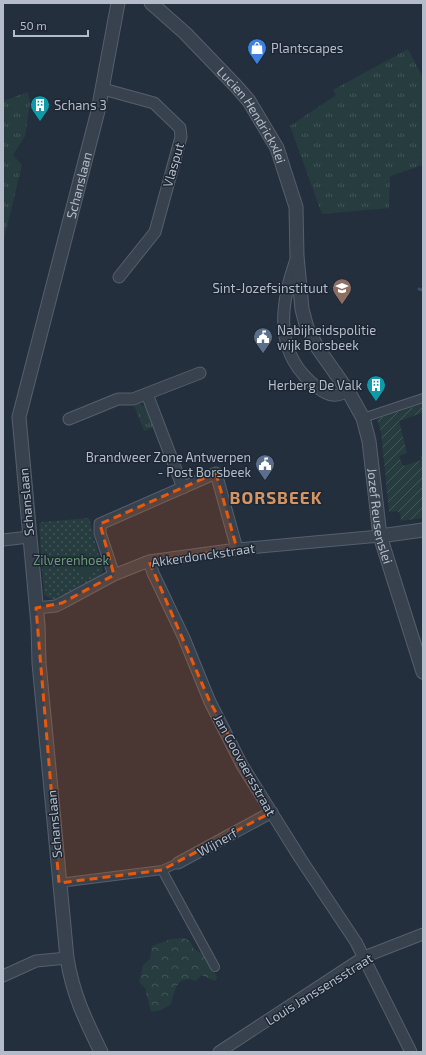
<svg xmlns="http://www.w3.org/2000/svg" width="426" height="1055" font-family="'Exo 2',sans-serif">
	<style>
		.grass { fill: url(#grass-tufts) }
		.forest { fill: url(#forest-crowns) }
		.park { fill: url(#park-dots) }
		.garden { fill: url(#garden-furrows) }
		.pitch { fill: #263c3f }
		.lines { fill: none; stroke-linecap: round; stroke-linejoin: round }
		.stream { stroke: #394c67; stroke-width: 3 }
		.pedestrian-casing { stroke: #565f6c; stroke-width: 10 }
		.minor-casing { stroke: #565f6c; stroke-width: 13 }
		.tertiary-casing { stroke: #565f6c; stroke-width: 15 }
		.pedestrian { stroke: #38414e; stroke-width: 8 }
		.minor { stroke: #38414e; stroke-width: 11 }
		.tertiary { stroke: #38414e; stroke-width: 13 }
		.marked { fill: #e8590c; fill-opacity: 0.2; stroke: #e8590c; stroke-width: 3; stroke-dasharray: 8 5; stroke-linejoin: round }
		.labels { text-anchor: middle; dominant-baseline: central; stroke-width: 3; stroke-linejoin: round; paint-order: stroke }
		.poi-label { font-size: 13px; fill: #b4bcc9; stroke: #1d2633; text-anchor: start }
		.street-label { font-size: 13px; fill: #b4bcc9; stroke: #1d2633 }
		.park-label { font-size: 13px; fill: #6b9a76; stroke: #1d2633 }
		.district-label { font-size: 17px; font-weight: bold; letter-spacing: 1px; fill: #d59563; stroke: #1d2633 }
	</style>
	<defs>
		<pattern id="grass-tufts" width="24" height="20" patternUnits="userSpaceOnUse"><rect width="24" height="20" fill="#263c3f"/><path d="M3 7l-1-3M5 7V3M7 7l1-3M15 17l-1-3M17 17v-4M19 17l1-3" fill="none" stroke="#435659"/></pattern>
		<pattern id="forest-crowns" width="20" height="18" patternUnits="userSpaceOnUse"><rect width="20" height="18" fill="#263c3f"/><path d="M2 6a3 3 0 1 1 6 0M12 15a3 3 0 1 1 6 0" fill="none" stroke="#435659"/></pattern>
		<pattern id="park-dots" width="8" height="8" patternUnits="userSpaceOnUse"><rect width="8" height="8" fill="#263c3f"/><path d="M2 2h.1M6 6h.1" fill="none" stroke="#435659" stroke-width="1.8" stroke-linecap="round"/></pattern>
		<pattern id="garden-furrows" width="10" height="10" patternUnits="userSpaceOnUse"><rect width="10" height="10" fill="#263c3f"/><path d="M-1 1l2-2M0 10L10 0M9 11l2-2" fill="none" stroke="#435659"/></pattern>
	</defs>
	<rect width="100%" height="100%" fill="#242f3e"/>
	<path class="grass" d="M408 49 423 78V165L390 176 389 208 322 214 290 126 336 95 333 90Z
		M28 92 30 103 25 136 13 155 22 165 3 243V101Z
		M133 403C148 403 151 414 156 426L144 431Z"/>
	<path class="forest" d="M183 938 190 941 194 949 204 955 217 977 215 981 201 975 196 981C177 974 175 990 171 1004L161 1010 151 1012 145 988 139 982 143 965 150 959 152 946 171 939Z"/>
	<path class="park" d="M89 518 103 571 98 577 57 602 44 595 39 524 42 522Z"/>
	<path class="garden" d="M423 404V415L422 413 399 421 407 453 399 456 403 466 422 460 420 456 423 455V518L401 521 400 513 397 511 389 512 381 432 377 419Z"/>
	<path class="pitch" d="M74 564a11 11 0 1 1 22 0a11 11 0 1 1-22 0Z"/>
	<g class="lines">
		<path class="stream" d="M419 289 423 290"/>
		<g class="pedestrian-casing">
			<path id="pedestrian" d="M363 418 423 398
				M162 870 215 967
				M59 883 162 870 178 863"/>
		</g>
		<g class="minor-casing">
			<path id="minor" d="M103 89 154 103 180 128 181 137 155 232 119 277
				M297 257C280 303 272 354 318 388 329 396 336 398 348 391
				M147 394 183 488
				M69 419 118 399H133L200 373
				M3 540 29 537
				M149 561 153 573 184 638 210 702 242 765 300 858 356 942 411 1052
				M114 575 100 533V524L216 473 237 549
				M36 608 56 606 62 603 114 575 149 561 237 549 380 536
				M178 863 272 812
				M3 976 36 961 67 958
				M219 1052 364 957 423 934"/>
		</g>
		<g class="tertiary-casing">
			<g id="tertiary">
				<path id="s1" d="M151 3 185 33 236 86 249 101 277 148 296 207 297 256 302 309 307 328 317 347 348 391 363 418 369 441 380 536 423 672"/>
				<path d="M380 536 423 530"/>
				<path id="s2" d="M101 1052C85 1019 73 995 67 958L39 663 38 625 19 417 98 111 118 3"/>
			</g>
		</g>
		<use href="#pedestrian" class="pedestrian"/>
		<use href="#minor" class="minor"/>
		<use href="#tertiary" class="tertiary"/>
	</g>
	<path class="marked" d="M216 473 237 549 149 561 210 702 272 812 162 870 59 883 36 608 62 603 114 575 100 524Z"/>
	<defs>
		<g id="shop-pin" transform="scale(1)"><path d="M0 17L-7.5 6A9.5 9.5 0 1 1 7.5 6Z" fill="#3f7fe0" stroke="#1d2633"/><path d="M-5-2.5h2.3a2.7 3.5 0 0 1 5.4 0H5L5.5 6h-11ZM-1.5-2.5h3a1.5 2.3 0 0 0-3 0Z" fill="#fff"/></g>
		<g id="building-pin" transform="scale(1)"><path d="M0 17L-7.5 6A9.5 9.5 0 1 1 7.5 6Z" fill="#0f9aa8" stroke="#1d2633"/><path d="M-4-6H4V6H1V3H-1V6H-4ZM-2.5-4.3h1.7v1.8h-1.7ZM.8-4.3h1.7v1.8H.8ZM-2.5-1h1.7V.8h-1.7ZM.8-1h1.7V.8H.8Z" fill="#fff"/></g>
		<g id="school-pin" transform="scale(1)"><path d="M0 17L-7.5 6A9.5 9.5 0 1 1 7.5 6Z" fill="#8d6e63" stroke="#1d2633"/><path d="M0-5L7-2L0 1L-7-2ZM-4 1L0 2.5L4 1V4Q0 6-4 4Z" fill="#fff"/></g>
		<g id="civic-pin" transform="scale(1)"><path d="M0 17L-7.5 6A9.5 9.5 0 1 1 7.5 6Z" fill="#5c6f8a" stroke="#1d2633"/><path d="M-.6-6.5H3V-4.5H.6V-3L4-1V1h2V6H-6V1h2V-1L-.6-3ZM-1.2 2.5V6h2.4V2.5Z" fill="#fff"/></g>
	</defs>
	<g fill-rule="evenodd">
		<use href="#shop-pin" x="257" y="48"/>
		<use href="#building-pin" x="40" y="105"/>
		<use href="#school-pin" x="342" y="288"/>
		<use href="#civic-pin" x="263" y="337"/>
		<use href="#building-pin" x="376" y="385"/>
		<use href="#civic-pin" x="265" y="464"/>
	</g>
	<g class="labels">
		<g class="poi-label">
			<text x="271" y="48">Plantscapes</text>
			<text x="54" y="105">Schans 3</text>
			<text x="328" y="288" text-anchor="end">Sint-Jozefsinstituut</text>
			<text x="277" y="330">Nabijheidspolitie<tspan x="277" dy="15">wijk Borsbeek</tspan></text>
			<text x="362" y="385" text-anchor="end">Herberg De Valk</text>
			<text x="251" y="457" text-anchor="end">Brandweer Zone Antwerpen<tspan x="251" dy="15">- Post Borsbeek</tspan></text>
		</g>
		<g class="street-label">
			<text stroke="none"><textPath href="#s1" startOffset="152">Lucien Hendrickxlei</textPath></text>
			<text transform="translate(173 165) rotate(-74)">Vlasput</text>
			<text stroke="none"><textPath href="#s2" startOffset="883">Schanslaan</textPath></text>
			<text transform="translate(26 502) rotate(-95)">Schanslaan</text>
			<text stroke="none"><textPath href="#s1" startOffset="583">Jozef Reusenslei</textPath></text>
			<text transform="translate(203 555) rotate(-8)">Akkerdonckstraat</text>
			<text transform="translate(245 765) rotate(61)">Jan Goovaersstraat</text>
			<text transform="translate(54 824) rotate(-95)">Schanslaan</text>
			<text transform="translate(217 842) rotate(-29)">Wijnerf</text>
			<text transform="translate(319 989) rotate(-32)">Louis Janssensstraat</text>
		</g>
		<g class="park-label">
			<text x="71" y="560">Zilverenhoek</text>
		</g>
		<g class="district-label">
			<text x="276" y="497">BORSBEEK</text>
		</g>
	</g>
	<rect width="426" height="1055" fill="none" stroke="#b4bcc9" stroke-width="8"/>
	<path d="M14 30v6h74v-6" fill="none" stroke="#b4bcc9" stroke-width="2"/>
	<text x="20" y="30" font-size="12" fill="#b4bcc9" stroke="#1d2633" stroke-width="3" paint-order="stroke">50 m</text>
</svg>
